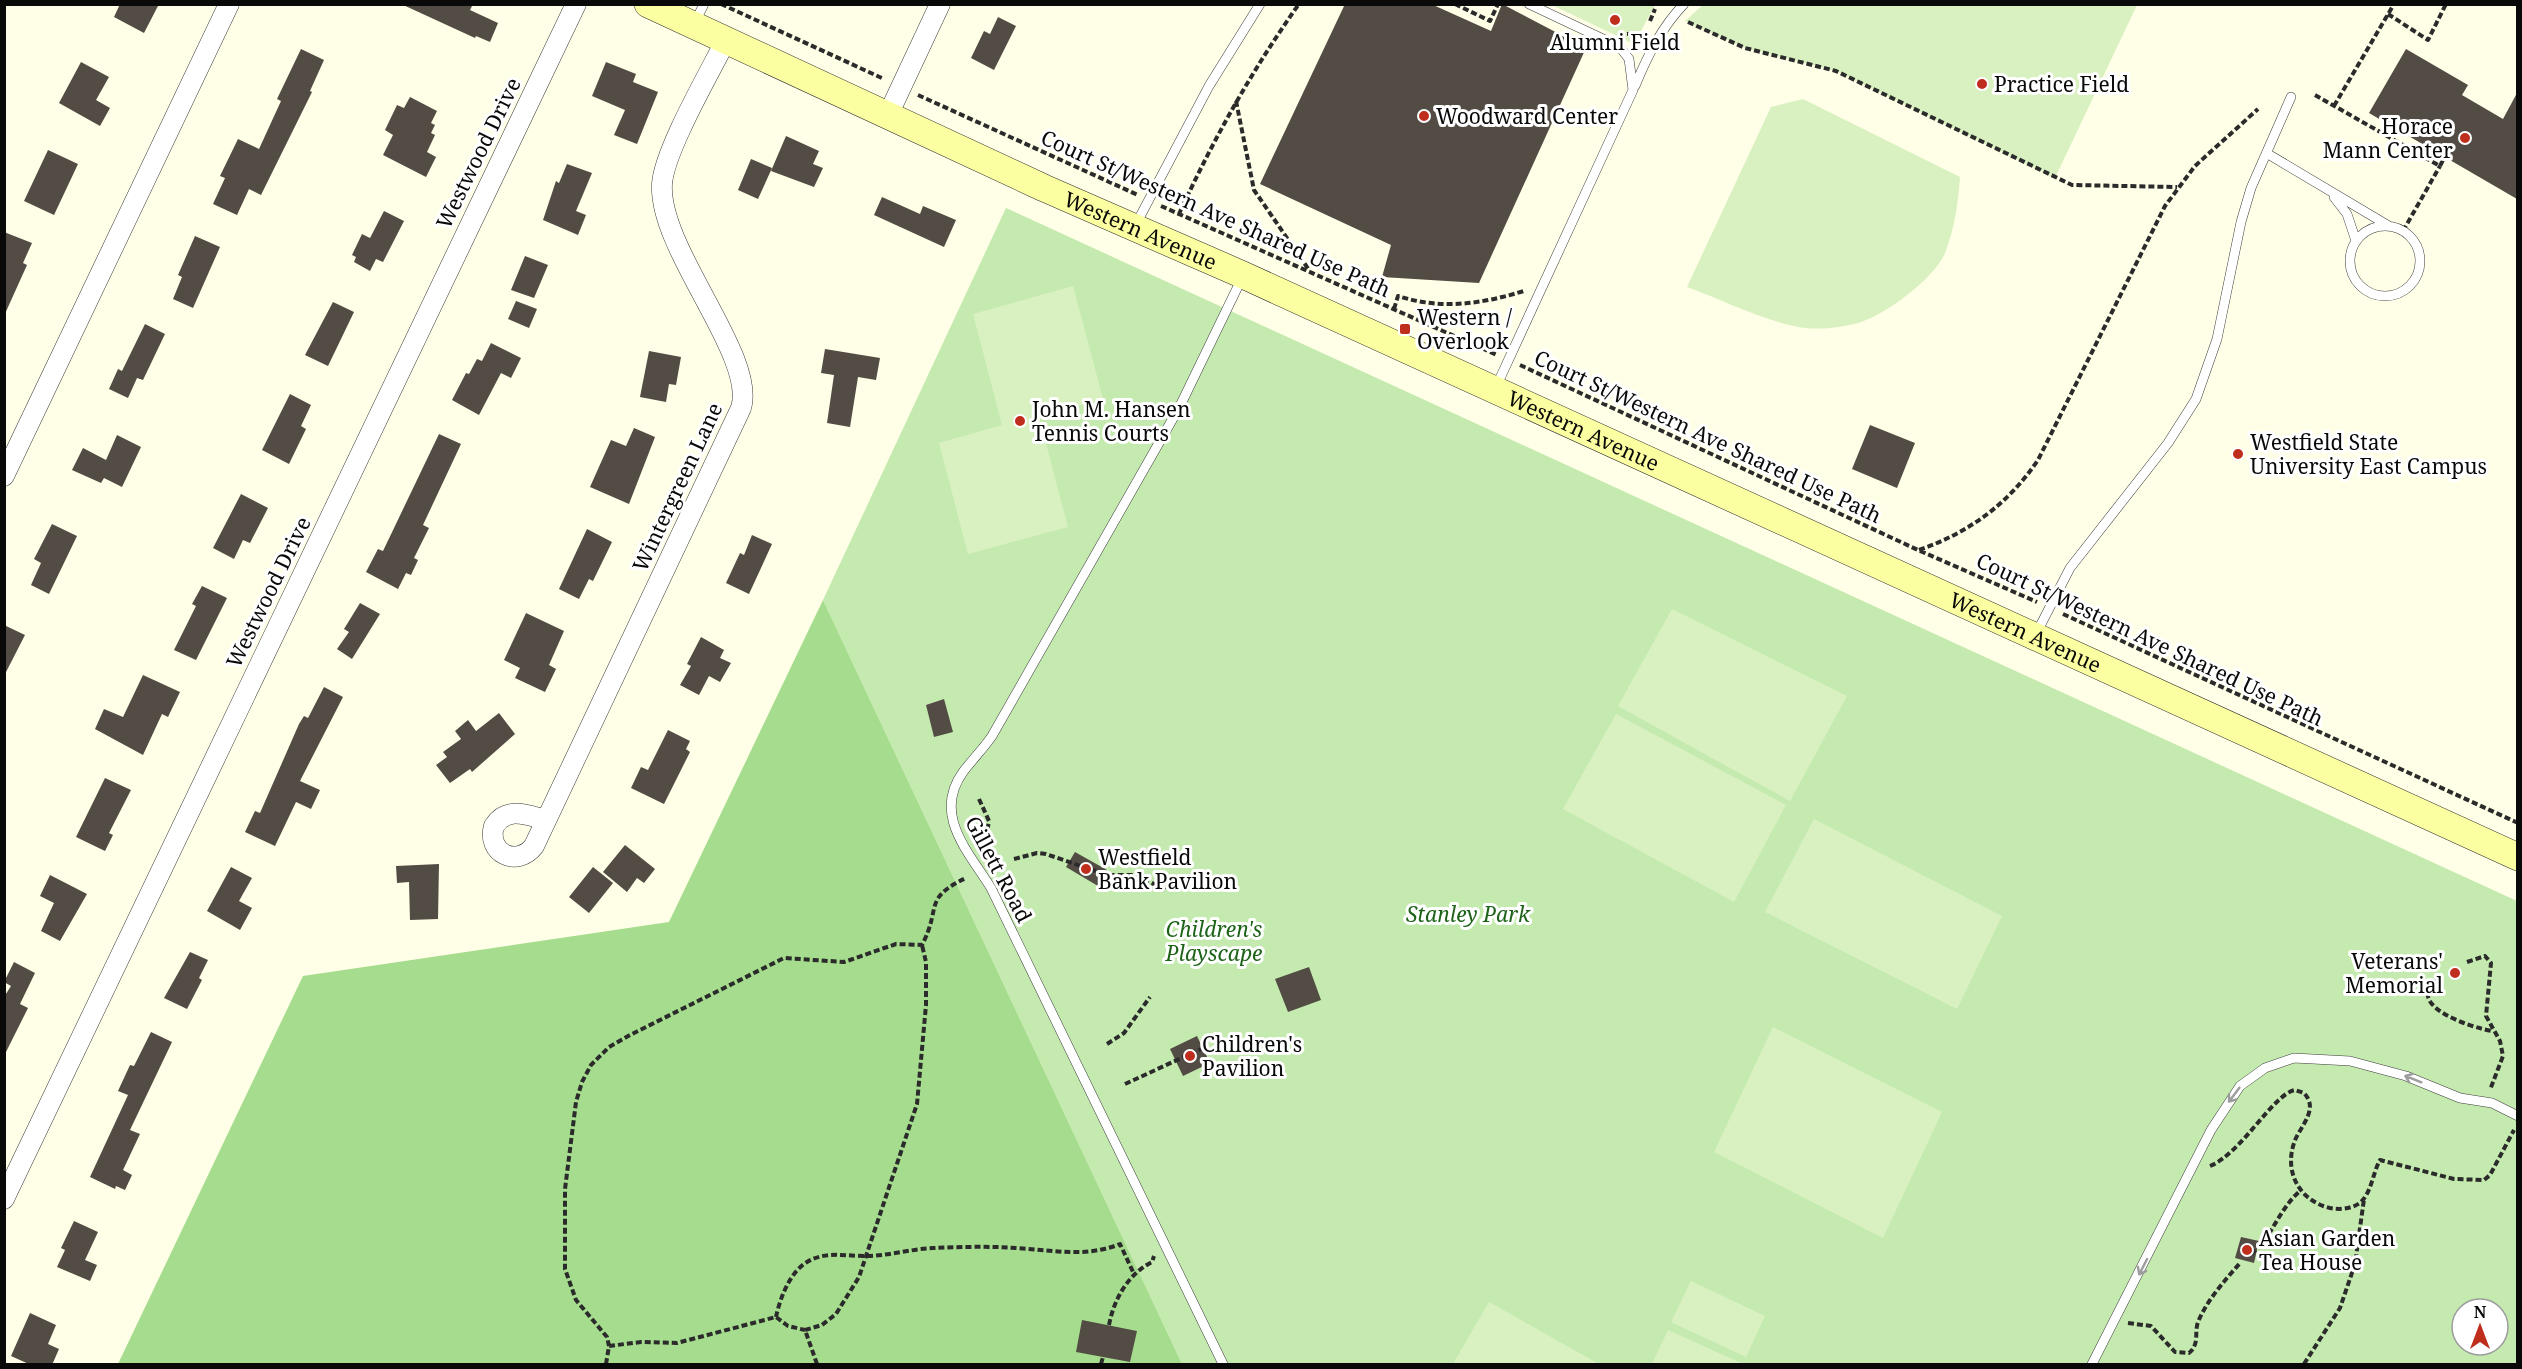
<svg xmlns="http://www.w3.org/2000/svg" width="2522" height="1369" font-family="'Noto Serif',serif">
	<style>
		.green { fill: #c5eaaf; fill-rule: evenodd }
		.forest { fill: #a5dc8d }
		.pitch { fill: #d9f1c1 }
		.building { fill: #524c45 }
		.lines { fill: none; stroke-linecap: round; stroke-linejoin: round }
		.service-casing { stroke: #3c3c3c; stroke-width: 10 }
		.minor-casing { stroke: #3c3c3c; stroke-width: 21 }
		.secondary-casing { stroke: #2b2b2b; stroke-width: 28 }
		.path { stroke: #2b2b2b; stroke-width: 4; stroke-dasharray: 6 3; stroke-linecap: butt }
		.service { stroke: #fff; stroke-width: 9 }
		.minor { stroke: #fff; stroke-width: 20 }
		.secondary { stroke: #fcffa1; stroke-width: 27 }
		.oneway { stroke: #9d9d9d }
		.poi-dot { fill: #bf2d1c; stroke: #fff; stroke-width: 2 }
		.labels { text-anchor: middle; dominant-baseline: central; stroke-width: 6; stroke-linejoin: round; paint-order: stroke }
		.poi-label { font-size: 21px; fill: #090909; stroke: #fff; text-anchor: start }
		.street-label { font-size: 21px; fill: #090909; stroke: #fff }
		.park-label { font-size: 21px; font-style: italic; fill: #1d6318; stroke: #fff }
	</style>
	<rect width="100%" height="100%" fill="#fffee6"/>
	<path class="green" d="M1006 208 2517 901V1364H1182L823 600ZM2462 1309H2498V1345H2462Z"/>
	<path class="forest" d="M823 600 1182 1364H118L303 976 669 922Z"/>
	<path class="pitch" d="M1704 4H2137V5L2055 178 1836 71 1745 48 1685 21Z
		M1552 5H1655L1634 44Z
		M1803 99 1960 177C1958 202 1955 228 1945 253 1935 278 1884 316 1858 323 1838 328 1814 331 1794 326 1757 318 1723 300 1687 287L1771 107Z
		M1073 286 1103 399 1039 417 1068 527 968 554 939 443 1002 425 973 314Z
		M1672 609 1847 696 1790 801 1618 706Z
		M1616 714 1786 805 1734 902 1563 809Z
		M1814 819 2002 916 1957 1009 1765 912Z
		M1773 1027 1942 1112 1883 1238 1714 1152Z
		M1691 1281 1765 1316 1746 1357 1671 1322Z
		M1489 1302 1599 1364H1453Z
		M1668 1330 1743 1364H1652Z"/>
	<path class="building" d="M120 4H159L144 33 114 17Z
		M401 4H473L470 10 498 23 490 42 476 36 475 38Z
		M1345 4H1431L1491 31 1502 4 1586 48 1479 283 1382 277 1391 245 1260 184Z
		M998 17 1016 26 994 70 971 58 984 31 990 34Z
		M301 49 324 60 310 91 312 92 261 195 249 189 237 215 213 204 225 178 220 176 238 139 259 149 281 101 277 99Z
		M2406 49 2468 85 2462 95 2503 119 2517 93V199L2369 113Z
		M81 62 109 77 96 100 110 108 100 126 59 103Z
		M606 62 636 74 633 82 658 92 637 144 614 135 625 110 592 96Z
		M410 97 437 111 431 123 435 125 431 133 435 135 427 152 436 157 426 177 383 155 393 135 385 130 397 105 404 108Z
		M786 136 819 151 813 164 823 168 814 187 771 171Z
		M48 150 78 164 54 215 24 201Z
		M751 159 772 168 758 199 738 190Z
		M567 164 592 173 576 211 586 215 578 235 543 220 556 181 559 183Z
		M882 197 920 214 923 206 956 220 944 247 874 215Z
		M384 211 404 221 383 262 376 259 370 271 354 262 356 257 352 255 362 234 370 238Z
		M4 232 32 243 23 263 27 265 4 316Z
		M195 236 220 247 193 308 173 299 182 277 178 275Z
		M525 256 548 265 534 298 511 290Z
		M516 301 537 309 529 328 508 319Z
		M333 302 354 312 328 366 305 355Z
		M145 324 165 334 143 380 137 378 128 398 109 389 118 369 122 371Z
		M491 343 521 358 511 378 501 373 479 415 452 400 466 373 469 374 477 359 482 361Z
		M825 349 880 358 876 380 858 377 850 427 827 423 834 375 821 373Z
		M649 351 681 357 676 385 669 384 666 402 640 397Z
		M290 394 311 405 301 426 306 429 289 464 262 450Z
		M1870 425 1915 443 1897 488 1852 469Z
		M634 428 655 437 629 504 590 487 611 440 626 446Z
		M439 434 461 444 423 525 429 528 414 558 418 560 411 575 406 573 398 589 366 572 378 549 383 551Z
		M117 435 141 447 122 487 104 478 101 483 72 470 83 448 106 460Z
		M241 494 268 508 250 543 243 540 234 559 213 548Z
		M52 524 77 536 49 594 31 585 41 563 34 559Z
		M587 529 612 542 593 581 589 579 579 599 559 589Z
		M752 535 772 544 749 594 726 583 740 553 744 555Z
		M202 586 227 598 196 660 174 650 196 606 192 604Z
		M360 603 380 614 352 659 337 649 349 632 344 629Z
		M526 613 564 631 549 665 556 669 545 692 515 678 520 668 504 660Z
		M4 625 25 635 4 676Z
		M701 637 724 650 720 658 731 663 720 682 709 676 699 695 680 685 691 666 687 664Z
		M143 675 180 692 168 717 162 714 143 755 95 729 104 709 123 717Z
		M324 687 343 697 300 781 320 790 311 809 296 802 275 846 245 832 255 811 260 813 299 724 304 716 308 718Z
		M944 699 953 732 934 737 926 705Z
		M499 713 515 734 472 772 470 769 450 783 436 765 447 757 443 752 461 739 455 731 468 720 476 731Z
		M668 730 690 741 686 749 690 752 664 804 631 788 641 767 648 770Z
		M105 778 131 790 109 833 113 835 105 851 76 837Z
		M625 845 655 869 644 883 637 878 627 892 603 872Z
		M1075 852 1107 870 1098 886 1066 867Z
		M439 864 438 919 410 920 409 882 397 883 396 866Z
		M231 867 252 878 239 901 252 908 240 930 207 911Z
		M593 867 613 883 589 913 569 897Z
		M50 875 87 894 60 941 41 931 54 903 40 896Z
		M190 952 208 960 199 978 202 980 187 1009 164 998Z
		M14 962 35 973 20 1004 28 1008 4 1056V997L11 986 4 982Z
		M1309 967 1321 1000 1288 1012 1275 979Z
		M151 1032 172 1042 130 1130 140 1134 123 1170 132 1175 125 1190 116 1186 115 1189 90 1177 128 1095 118 1091 130 1065 134 1066Z
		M1197 1036 1210 1063 1183 1076 1170 1049Z
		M74 1221 98 1232 85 1260 97 1265 90 1281 57 1267 65 1250 61 1248Z
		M2241 1237 2259 1241 2254 1263 2235 1258Z
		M30 1313 56 1325 48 1344 59 1349 52 1365H31L11 1356Z
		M1082 1320 1137 1331 1130 1362 1076 1352Z"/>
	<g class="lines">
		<g class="service-casing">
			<path id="service" d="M695 22 704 4
				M1635 86C1648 55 1661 28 1684 4
				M2268 154 2389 226
				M2334 197 2347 214 2356 241
				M2350 261a35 35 0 1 1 70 0a35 35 0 1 1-70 0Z
				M1135 226 1209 86 1260 4
				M1496 387 1633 90 1629 59 1620 47 1529 4
				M2036 634 2070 568 2168 443 2196 399 2217 339 2241 222 2251 188 2291 97
				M1223 1364 991 888C969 852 932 815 963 772 972 760 983 749 992 736L1180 406 1242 278
				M2092 1364 2211 1130 2240 1086 2265 1068 2294 1058 2350 1061 2406 1076 2460 1098 2492 1103 2518 1116"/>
		</g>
		<g class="minor-casing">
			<path id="minor" d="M888 115 940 4
				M4 476 229 4
				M546 820C527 815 507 806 494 826 486 853 517 868 534 846L741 408C757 356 658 249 662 184 664 151 710 72 727 38
				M4 1199 576 4"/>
		</g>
		<g class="secondary-casing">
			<g id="secondary">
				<path id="s1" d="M648 4 1044 188 1243 275 2518 857"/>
			</g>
		</g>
		<path class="path" d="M721 4 884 79
			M1455 4 1490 21 1498 4
			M2388 14 2428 40 2446 4
			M1650 21 1655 9
			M1688 22 1745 48 1836 71 2072 185 2177 187
			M1627 34 1643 33
			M918 95 1138 195
			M2315 95 2440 166 2445 156
			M1236 101 1254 190 1309 270
			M2334 106 2394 4
			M1161 206 1497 355
			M1179 214C1213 140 1252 70 1299 4
			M2403 231 2440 166
			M1394 309 1398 296C1442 310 1481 304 1524 291
			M1520 365 1918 550 2037 602
			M1919 550C1970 532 2008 504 2038 460L2165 206 2195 166 2258 109
			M2063 614 2518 823
			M979 799 989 821 984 849
			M1014 859 1037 853 1046 854 1107 875H1137L1165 890
			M2467 962 2485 956 2491 963 2486 1016 2500 1041 2503 1056 2490 1090
			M2438 978C2401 1006 2474 1028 2492 1031
			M1107 1044 1124 1033 1150 997
			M1125 1084 1201 1049
			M2210 1166C2242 1153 2273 1094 2295 1090L2304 1093C2320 1110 2299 1127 2294 1143 2284 1173 2300 1201 2330 1208 2340 1210 2352 1209 2361 1202 2372 1191 2373 1172 2380 1160L2454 1179 2484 1180 2490 1175 2514 1130
			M2251 1254C2271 1239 2279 1209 2300 1191
			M776 1317C780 1298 790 1272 807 1262 825 1251 845 1256 865 1256 888 1256 911 1249 933 1248 960 1247 989 1246 1016 1248 1052 1250 1085 1258 1120 1244L1134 1274
			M2128 1323 2151 1326 2175 1352 2189 1353C2200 1344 2194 1333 2198 1322 2207 1300 2226 1279 2241 1262
			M1109 1325C1114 1299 1128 1274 1152 1262L1154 1256
			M609 1346 641 1342 677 1343 776 1317 788 1326 805 1330
			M606 1364 609 1346 607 1337 576 1300 565 1269V1189L576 1102 582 1082 591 1065 609 1047 630 1035 784 958 844 962 896 944 922 945C942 907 922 899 966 878
			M817 1364 805 1330 822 1325 836 1314 859 1277 917 1104 926 1005V962L922 945
			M1101 1364 1103 1357
			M2304 1364 2340 1308 2355 1264 2364 1199"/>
		<use href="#service" class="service"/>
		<use href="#minor" class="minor"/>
		<use href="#secondary" class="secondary"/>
	</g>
	<defs><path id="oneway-shaft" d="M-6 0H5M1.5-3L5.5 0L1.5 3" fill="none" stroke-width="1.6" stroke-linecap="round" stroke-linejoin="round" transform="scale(1.5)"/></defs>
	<g class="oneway">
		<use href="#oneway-shaft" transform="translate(2413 1079) rotate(-158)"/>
		<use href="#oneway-shaft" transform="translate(2234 1095) rotate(127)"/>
		<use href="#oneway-shaft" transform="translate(2143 1267) rotate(117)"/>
	</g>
	<g class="poi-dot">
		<circle cx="1615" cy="20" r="6"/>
		<circle cx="1982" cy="84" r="6"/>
		<circle cx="1424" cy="116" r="6"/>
		<circle cx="2465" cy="138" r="6"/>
		<rect x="1399" y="323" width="12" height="12" rx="3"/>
		<circle cx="1020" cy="421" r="6"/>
		<circle cx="2238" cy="454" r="6"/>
		<circle cx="1086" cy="869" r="6"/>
		<circle cx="2455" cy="973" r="6"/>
		<circle cx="1190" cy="1056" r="6"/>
		<circle cx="2247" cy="1250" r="6"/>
	</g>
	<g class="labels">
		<g class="poi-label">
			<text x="1615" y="42" text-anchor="middle">Alumni Field</text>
			<text x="1994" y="84">Practice Field</text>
			<text x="1436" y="116">Woodward Center</text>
			<text x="2453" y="126" text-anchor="end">Horace<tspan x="2453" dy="24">Mann Center</tspan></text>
			<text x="1417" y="317">Western /<tspan x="1417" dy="24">Overlook</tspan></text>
			<text x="1032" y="409">John M. Hansen<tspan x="1032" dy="24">Tennis Courts</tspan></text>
			<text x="2250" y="442">Westfield State<tspan x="2250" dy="24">University East Campus</tspan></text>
			<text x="1098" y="857">Westfield<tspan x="1098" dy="24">Bank Pavilion</tspan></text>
			<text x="2443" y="961" text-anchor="end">Veterans'<tspan x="2443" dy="24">Memorial</tspan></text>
			<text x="1202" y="1044">Children's<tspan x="1202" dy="24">Pavilion</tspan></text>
			<text x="2259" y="1238">Asian Garden<tspan x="2259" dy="24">Tea House</tspan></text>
		</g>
		<g class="street-label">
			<text transform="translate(478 153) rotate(-64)">Westwood Drive</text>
			<text transform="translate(1216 213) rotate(24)">Court St/Western Ave Shared Use Path</text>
			<text stroke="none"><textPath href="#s1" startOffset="542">Western Avenue</textPath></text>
			<text stroke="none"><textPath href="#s1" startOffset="1028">Western Avenue</textPath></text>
			<text transform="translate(1708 436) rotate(25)">Court St/Western Ave Shared Use Path</text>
			<text transform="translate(677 487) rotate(-65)">Wintergreen Lane</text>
			<text transform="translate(268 592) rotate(-64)">Westwood Drive</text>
			<text stroke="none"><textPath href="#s1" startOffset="1514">Western Avenue</textPath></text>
			<text transform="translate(2150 639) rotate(25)">Court St/Western Ave Shared Use Path</text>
			<text transform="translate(999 869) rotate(62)">Gillett Road</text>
		</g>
		<g class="park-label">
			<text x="1468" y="914">Stanley Park</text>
			<text x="1214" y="929">Children's<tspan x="1214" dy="24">Playscape</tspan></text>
		</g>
	</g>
	<rect width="2522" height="1369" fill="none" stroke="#090909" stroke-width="12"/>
	<g transform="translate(2480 1327)"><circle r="28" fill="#ffffff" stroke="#9d9d9d" stroke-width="1.5"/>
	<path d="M0-4.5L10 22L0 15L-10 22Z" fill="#bf2d1c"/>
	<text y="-9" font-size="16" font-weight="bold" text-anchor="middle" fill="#090909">N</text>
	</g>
</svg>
